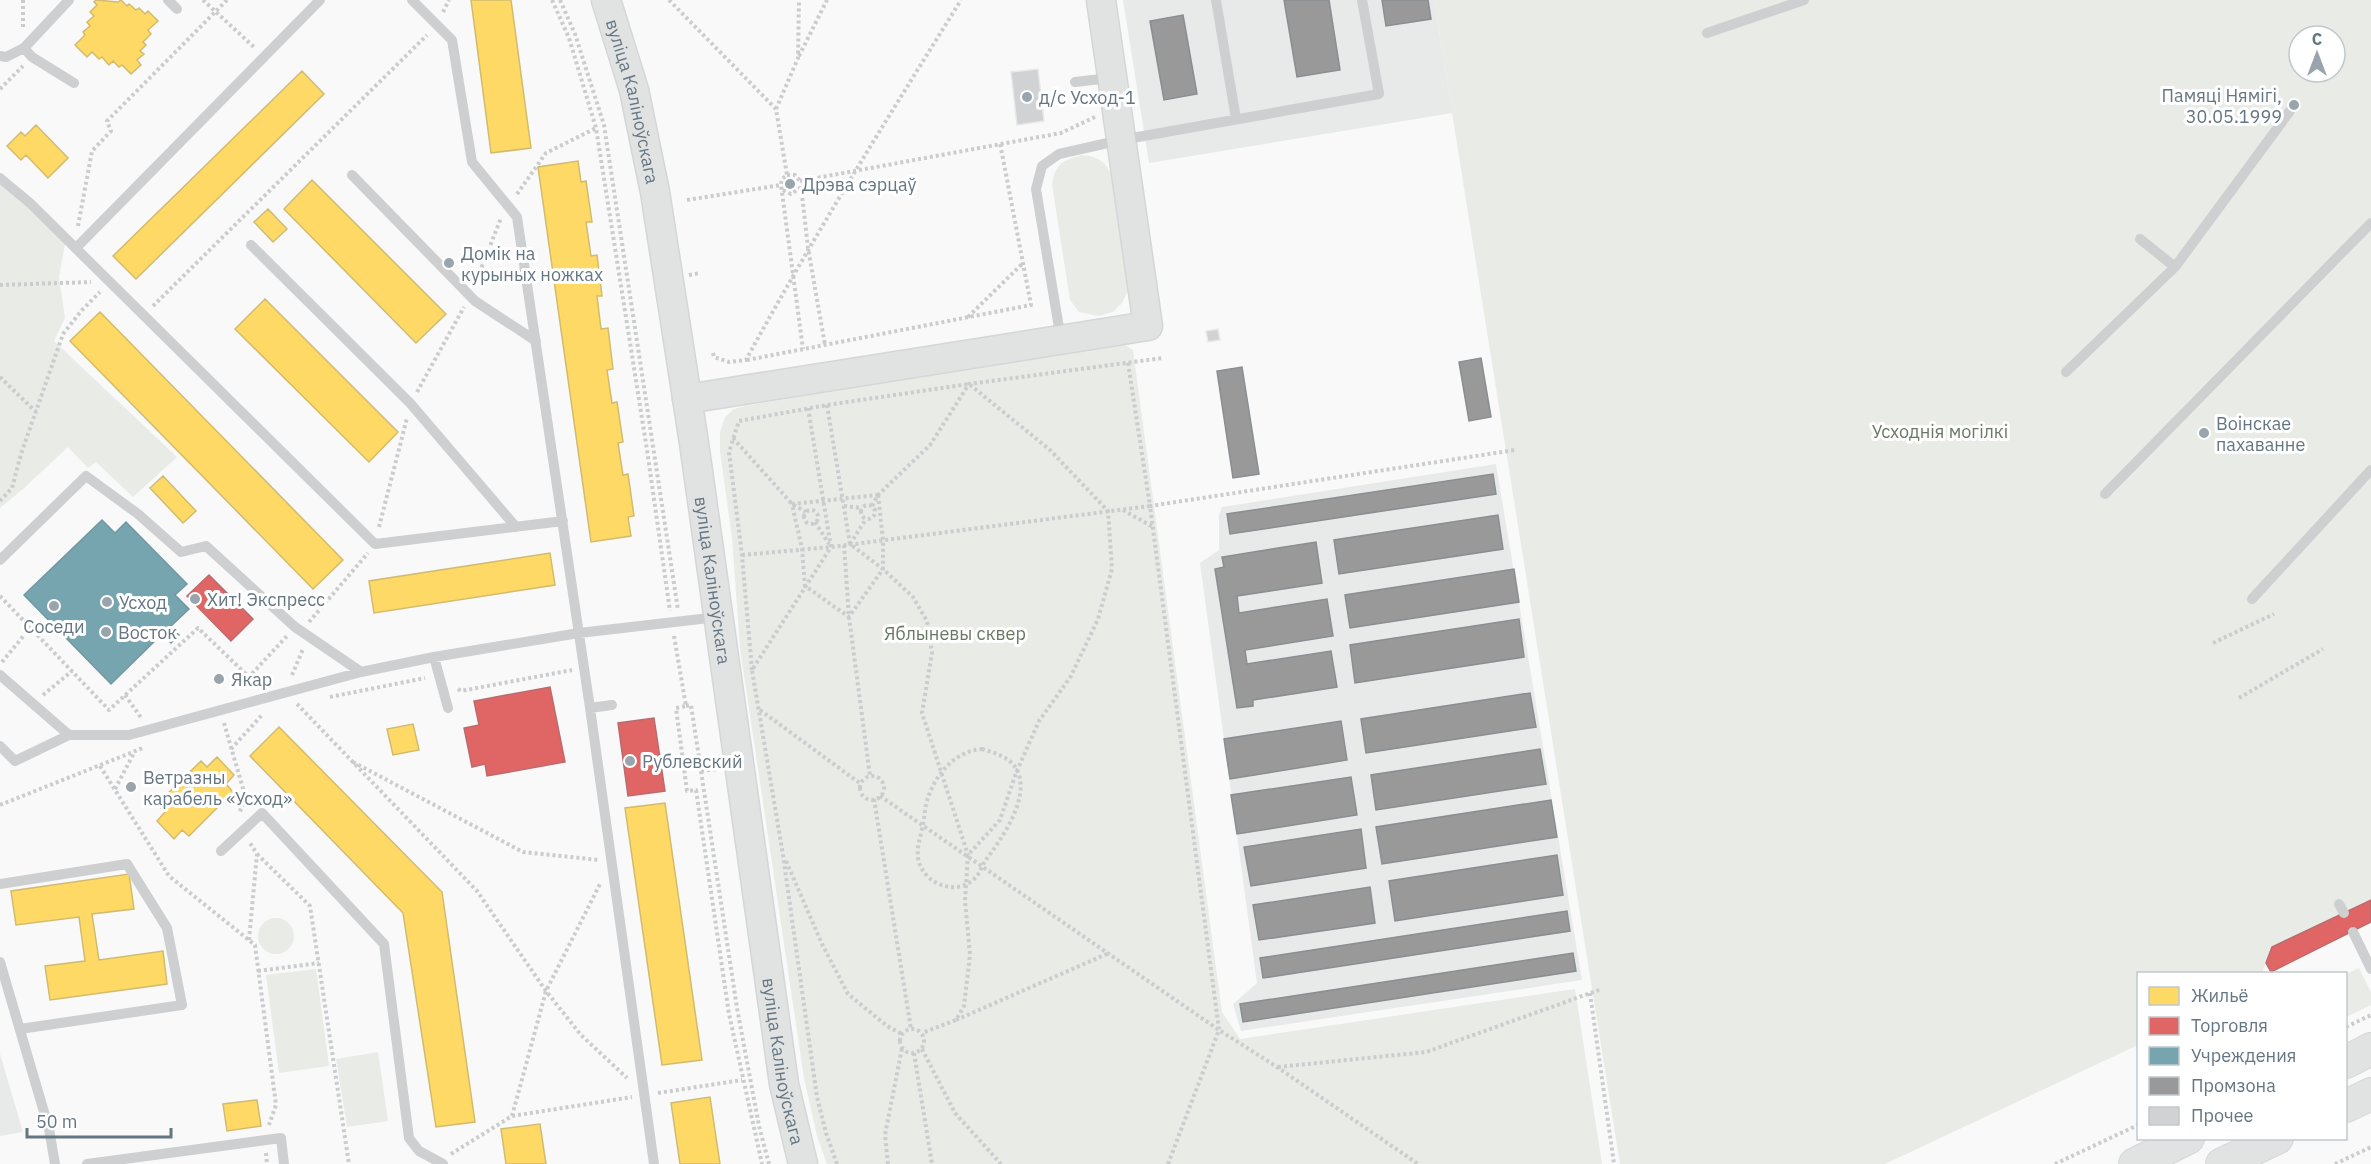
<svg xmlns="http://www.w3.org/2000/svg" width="2371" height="1164" font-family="'IBM Plex Sans',sans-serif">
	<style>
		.built { fill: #e8e9e9 }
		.green { fill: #e8ebe6; fill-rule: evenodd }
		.homes { fill: #ffd966; stroke: #d1bb6f; stroke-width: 1.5 }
		.shops { fill: #e06666; stroke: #bb6b6f; stroke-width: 1.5 }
		.public { fill: #76a5af; stroke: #7197a2; stroke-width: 1.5 }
		.industry { fill: #999; stroke: #898e92; stroke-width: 1.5 }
		.building { fill: #d0d2d3; stroke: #e8e8e8; stroke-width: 1.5 }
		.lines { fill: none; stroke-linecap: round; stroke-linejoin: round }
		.secondary-casing { stroke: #d5d6d7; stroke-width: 31 }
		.primary-casing { stroke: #d5d6d7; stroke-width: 34 }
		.path { stroke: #cbcccd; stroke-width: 4; stroke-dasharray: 3 3; stroke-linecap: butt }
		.lane { stroke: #cecfd0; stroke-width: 10 }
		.secondary { stroke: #e1e2e2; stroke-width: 28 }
		.primary { stroke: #e1e2e2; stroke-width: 32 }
		.poi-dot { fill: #99a4ac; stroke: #fff; stroke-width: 2 }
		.labels { text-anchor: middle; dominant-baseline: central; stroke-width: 6; stroke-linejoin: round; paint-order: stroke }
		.poi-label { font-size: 18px; fill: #657683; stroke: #fff; text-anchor: start }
		.street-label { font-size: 18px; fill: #657683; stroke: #fff }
		.park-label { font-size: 18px; fill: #687a64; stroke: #fff }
	</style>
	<rect width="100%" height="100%" fill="#f9f9f9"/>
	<path class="built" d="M1123 0H1434L1452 113 1149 163Z
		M1496 464 1582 980 1241 1031 1233 1004 1257 983 1200 563 1219 550V515L1222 507Z
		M0 1054 23 1132 0 1136Z"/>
	<path class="green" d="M1434 0H2371V900L2272 947 2262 973 2138 974V1045L1885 1164H1620ZM2299 36H2335V72H2299Z
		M1082 155C1098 157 1104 160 1111 174L1129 289 1122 303 1113 312 1098 316 1079 312 1070 300 1052 184C1056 163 1062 161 1082 155Z
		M0 184 29 207 65 244 59 277 65 318 54 341 177 457 133 497 96 462 88 468 68 447 23 489 0 508Z
		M1120 342 1133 350 1222 1012 1240 1039 1575 989 1602 1164H827L817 1136 804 1078 740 648 732 538 720 451V432L725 417 734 409 745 406Z
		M258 936a18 18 0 1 1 36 0a18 18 0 1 1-36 0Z
		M2359 968 2371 992V1005L2346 1017V974Z
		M316 969 329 1066 279 1073 266 975Z
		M378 1052 388 1121 347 1127 336 1059Z"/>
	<path class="homes" d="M96 0 118 2 121 0 127 6 129 4 136 10 139 8 145 14 148 11 158 21 148 30 151 34 143 42 146 45 140 51 144 54 137 60 141 65 131 74 122 65 119 67 113 61 109 65 102 57 99 59 92 52 87 57 75 45 85 35 83 32 90 26 87 22 94 16 90 12 97 5 94 2Z
		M471 0H511L531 148 491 153Z
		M302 71 324 94 136 279 113 256Z
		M36 125 68 158 48 178 26 155 21 160 7 146 21 132 25 136Z
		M578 161 581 182 586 181 592 222H586L591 256 597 255 602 296H597L601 329 608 328 613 369 607 370 612 403 617 402 623 442 618 443 623 475 628 474 634 516 628 517 631 536 591 542 538 167Z
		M312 180 446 314 416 343 284 209Z
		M268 209 287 229 273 242 254 222Z
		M265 299 398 432 369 462 235 329Z
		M100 312 343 560 313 589 70 341Z
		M163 476 196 511 183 523 150 488Z
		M550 553 555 585 374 613 369 581Z
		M413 724 419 750 393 755 387 729Z
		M279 727 442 892 475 1122 436 1127 403 913 250 756Z
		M217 757 234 775 226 784 233 792 189 836 182 830 174 839 157 821 165 812 157 804 201 761 207 767Z
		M665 803 702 1060 662 1065 625 808Z
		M129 874 134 909 92 914 99 960 163 951 167 984 50 1000 45 966 85 961 79 917 16 925 11 891Z
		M710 1097 720 1164H680L671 1103Z
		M257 1100 261 1126 227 1131 223 1104Z
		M540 1124 546 1164H506L501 1129Z"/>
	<path class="shops" d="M209 575 253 619 231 641 187 596Z
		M550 687 565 762 487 776 485 764 472 767 464 728 479 725 474 701Z
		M654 718 665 791 628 796 618 723Z
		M2371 900V922L2271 972 2266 963 2272 947Z"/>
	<path class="public" d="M102 520 115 533 126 522 187 584 175 595 189 609 170 627 179 635 171 643 162 634 111 684 24 595Z"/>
	<path class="industry" d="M1284 0H1329L1340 70 1297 77Z
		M1382 0H1428L1431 19 1386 26Z
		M1183 15 1197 94 1164 100 1150 21Z
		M1481 358 1491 417 1469 421 1459 362Z
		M1242 367 1259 474 1233 478 1217 371Z
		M1493 474 1496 494 1230 534 1227 514Z
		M1498 515 1503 549 1339 574 1334 540Z
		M1316 542 1322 583 1237 596 1239 613 1327 599 1333 636 1245 650 1247 664 1331 651 1337 687 1253 700V706L1237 708 1215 569 1224 567 1222 557Z
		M1514 569 1519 602 1350 628 1345 595Z
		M1519 619 1524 657 1355 683 1350 645Z
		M1530 693 1536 727 1366 753 1361 719Z
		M1341 721 1347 760 1230 779 1224 739Z
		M1540 749 1546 784 1376 810 1371 775Z
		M1351 777 1357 815 1237 834 1231 795Z
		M1551 800 1557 837 1382 864 1376 827Z
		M1361 829 1366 868 1251 886 1244 847Z
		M1557 855 1563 895 1395 921 1389 881Z
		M1370 887 1375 923 1259 940 1253 905Z
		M1567 911 1570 931 1263 978 1260 958Z
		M1573 953 1576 971 1243 1022 1240 1004Z"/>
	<path class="building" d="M1038 69 1044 121 1017 125 1011 72Z
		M1218 329 1220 340 1208 342 1206 331Z"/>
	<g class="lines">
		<g class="secondary-casing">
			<g id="secondary">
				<path id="s1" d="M606 0 634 90 655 192 694 443 784 1084 803 1164"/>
				<path d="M687 399 1148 326 1101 0"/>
			</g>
		</g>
		<g class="primary-casing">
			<path id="primary" d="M2346 1062 2371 1049
				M2346 1106 2371 1094
				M2135 1164 2188 1138
				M2222 1164 2277 1138"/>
		</g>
		<path class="path" d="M23 0V29
			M203 0 255 48
			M552 0 569 38 596 128 647 450 670 611
			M560 0 575 34 604 125 678 610
			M669 0 776 109 787 175 782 179 781 185 803 349
			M443 12 449 0
			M799 56 827 0
			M0 89 23 66
			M776 109 798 58 799 0
			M787 175H795L800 181
			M800 181 1061 133 1095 117
			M801 186 808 248 825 345
			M783 190 791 194 800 188
			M517 194 546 153 596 128
			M687 200 781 185
			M78 226 92 151 111 131 107 121 227 0
			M689 275 700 273
			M475 284 501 218
			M0 285 91 282
			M153 306 427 35
			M968 317 1022 264
			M713 353 714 357 729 362 746 360C813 237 887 119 961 0
			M747 360 1031 305 1000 143
			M1128 363 1150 506 1515 450
			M0 377 36 412
			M417 392 464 307
			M827 405 850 544 883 569 913 597 927 621 932 653 922 713 968 855
			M808 408 831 547 752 670 783 855 817 1097 826 1133 837 1164
			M733 438 792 504 806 512
			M878 495 883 540V569L849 617 805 586 802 549 792 504Z
			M0 501 12 488 21 454 63 334 82 310 100 292
			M861 512a7 7 0 1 1 14 0a7 7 0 1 1-14 0Z
			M844 506 862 508
			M872 506 878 495 930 445 969 384 1163 358
			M804 517a7 7 0 1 1 14 0a7 7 0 1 1-14 0Z
			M1123 510 1153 527
			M815 522 829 544
			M379 527 407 418
			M850 544 866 519
			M844 545 849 617 870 776
			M742 555 831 547 1150 506 1219 1030 1168 1164
			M0 596 109 710 198 628 249 677 287 636
			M309 622 368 553
			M674 636 686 706 676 708 687 791 696 790 729 1014 762 1164
			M2213 643 2274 614
			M2 662 30 628
			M752 670 742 555 729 452 739 421 827 405 969 384 1050 450 1108 511 1112 569 1098 619 1071 676 1039 721 1016 773 1000 820 968 855 965 900 970 955 964 1006 956 1020 922 1033
			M292 675 303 649
			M458 689 461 691 572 670
			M43 695 72 671
			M125 695 142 719
			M330 697 425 678
			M2239 698 2323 649
			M297 704 477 891 546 991 581 1035 627 1078
			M686 706 691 705 737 1008 759 1126 769 1164
			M760 710 861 784
			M224 723 246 799 239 813
			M231 749 262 715
			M982 749C995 753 1010 757 1017 770 1031 798 1001 840 985 861 982 866 980 873 976 877 960 895 932 887 922 869 914 855 919 843 922 829 925 819 924 808 928 798 936 773 956 751 982 749Z
			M353 762 523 852 599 860
			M100 766 169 876 255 945 276 1105 269 1125
			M701 771 718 769
			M860 788a12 12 0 1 1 24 0a12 12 0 1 1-24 0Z
			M115 789 134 753
			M880 796 1219 1030 1277 1067 1418 1164
			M874 799 911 1029
			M0 805 143 748
			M257 854 310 906 349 1164
			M786 861 822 944 848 994 887 1026 902 1034
			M249 940 257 854 250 843
			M258 971 319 963
			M1590 993 1614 1164
			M956 1020 1109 953
			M2346 1027 2371 1015
			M900 1041a12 12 0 1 1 24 0a12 12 0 1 1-24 0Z
			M922 1049 955 1113 1001 1164
			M914 1053 932 1164
			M1278 1067 1426 1052 1599 990
			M658 1093 742 1080
			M512 1116 546 991 600 884
			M266 1153 267 1164
			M451 1154 512 1116 632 1097
			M888 1164 885 1135 902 1048
			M2055 1164 2138 1125
			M2335 1164 2371 1147"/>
		<path class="lane" d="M168 0 177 9
			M412 0 452 40 472 162 517 217 590 708 654 1164
			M1216 0 1236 119
			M1707 33 1804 0
			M24 48 69 0
			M0 56 6 57 24 48 32 57 74 83
			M1075 82 1110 78
			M352 175 475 301 536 341
			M0 178 30 203 375 544 563 521
			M2140 239 2175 267
			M251 245 410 403 516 527
			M76 248 320 0
			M1061 340 1036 189 1042 166 1059 154 1121 140 1379 94 1362 0
			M2066 372 2175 267 2290 111
			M2105 494 2371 223
			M0 560 86 476 138 514 181 552 206 546 295 627 361 672
			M2252 599 2371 470
			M434 657 448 708
			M0 675 69 735
			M590 708 612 705
			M0 746 15 761 69 735H129L361 672 434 657 579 633 718 617
			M221 851 262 813 384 944 409 1138 419 1151 443 1164
			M0 884 127 864 167 928 182 1005 20 1029
			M2339 904 2344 913
			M2353 932 2371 969
			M0 962 49 1129 55 1164
			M87 1164 281 1138 284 1164"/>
		<use href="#secondary" class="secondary"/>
		<use href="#primary" class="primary"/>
	</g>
	<g class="poi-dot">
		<circle cx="1027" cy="97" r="6"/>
		<circle cx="2294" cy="105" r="6"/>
		<circle cx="790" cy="184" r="6"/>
		<circle cx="449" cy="263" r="6"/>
		<circle cx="2204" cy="433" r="6"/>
		<circle cx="195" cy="599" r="6"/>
		<circle cx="107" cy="602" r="6"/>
		<circle cx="54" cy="606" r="6"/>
		<circle cx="106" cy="632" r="6"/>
		<circle cx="219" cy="679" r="6"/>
		<circle cx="630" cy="761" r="6"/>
		<circle cx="131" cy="787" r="6"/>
	</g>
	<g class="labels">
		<g class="poi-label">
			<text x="2282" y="95" text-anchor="end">Памяці Нямігі,<tspan x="2282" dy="21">30.05.1999</tspan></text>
			<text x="1039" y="97">д/с Усход-1</text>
			<text x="802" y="184">Дрэва сэрцаў</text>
			<text x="461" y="253">Домік на<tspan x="461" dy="21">курыных ножках</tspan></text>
			<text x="2216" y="423">Воінскае<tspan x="2216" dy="21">пахаванне</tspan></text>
			<text x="207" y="599">Хит! Экспресс</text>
			<text x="119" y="602">Усход</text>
			<text x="54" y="626" text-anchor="middle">Соседи</text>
			<text x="118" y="632">Восток</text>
			<text x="231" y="679">Якар</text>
			<text x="642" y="761">Рублевский</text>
			<text x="143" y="777">Ветразны<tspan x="143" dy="21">карабель «Усход»</tspan></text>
		</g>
		<g class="street-label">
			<text stroke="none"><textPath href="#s1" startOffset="105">вуліца Каліноўскага</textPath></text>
			<text stroke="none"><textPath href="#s1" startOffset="591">вуліца Каліноўскага</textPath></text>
			<text stroke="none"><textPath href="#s1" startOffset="1077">вуліца Каліноўскага</textPath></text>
		</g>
		<g class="park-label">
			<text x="1940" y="431">Усходнія могілкі</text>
			<text x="955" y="633">Яблыневы сквер</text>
		</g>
	</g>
	<rect x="2137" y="972" width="210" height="168" fill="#ffffff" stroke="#c1c8cd" stroke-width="1.5"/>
	<rect x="2149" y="987" width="30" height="18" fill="#ffd966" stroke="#c1c8cd" stroke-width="1.5"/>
	<text x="2191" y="1002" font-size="18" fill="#657683">Жильё</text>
	<rect x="2149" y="1017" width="30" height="18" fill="#e06666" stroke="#c1c8cd" stroke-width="1.5"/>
	<text x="2191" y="1032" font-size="18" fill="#657683">Торговля</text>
	<rect x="2149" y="1047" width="30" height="18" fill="#76a5af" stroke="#c1c8cd" stroke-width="1.5"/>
	<text x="2191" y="1062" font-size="18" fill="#657683">Учреждения</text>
	<rect x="2149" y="1077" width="30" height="18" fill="#999999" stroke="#c1c8cd" stroke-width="1.5"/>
	<text x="2191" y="1092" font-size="18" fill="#657683">Промзона</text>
	<rect x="2149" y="1107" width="30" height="18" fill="#d0d2d3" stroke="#c1c8cd" stroke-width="1.5"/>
	<text x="2191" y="1122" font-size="18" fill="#657683">Прочее</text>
	<g transform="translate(2317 54)"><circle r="28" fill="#ffffff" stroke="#c1c8cd" stroke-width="1.5"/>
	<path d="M0-4.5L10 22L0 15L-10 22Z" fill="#99a4ac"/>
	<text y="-9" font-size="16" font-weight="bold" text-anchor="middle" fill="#657683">С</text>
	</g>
	<path d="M27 1128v9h144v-9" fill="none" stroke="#657683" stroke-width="3"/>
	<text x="36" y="1128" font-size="18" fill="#657683" stroke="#ffffff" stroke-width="4.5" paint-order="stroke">50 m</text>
</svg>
